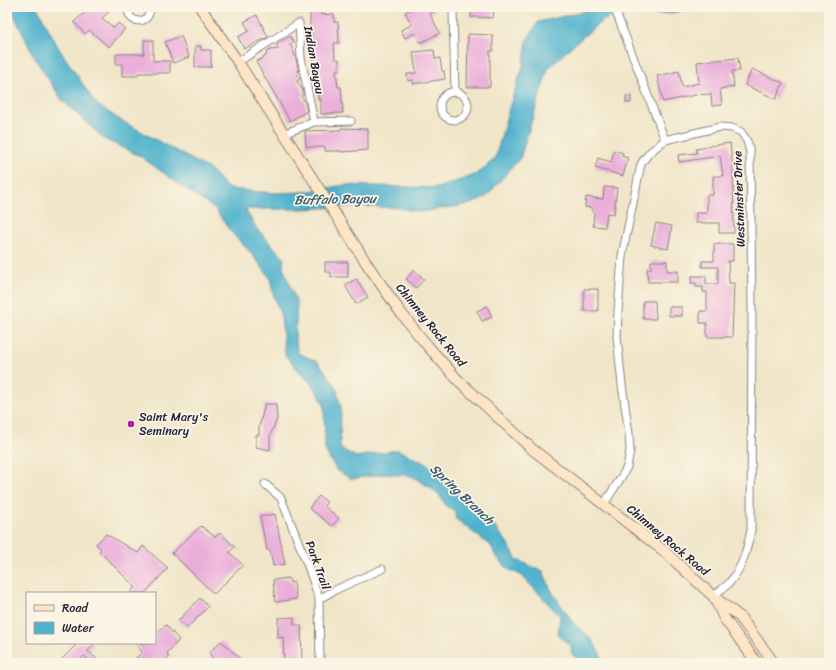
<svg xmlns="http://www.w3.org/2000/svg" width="836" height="670" font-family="Sriracha,sans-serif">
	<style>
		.water { fill: #4fb2ce; stroke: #386a84 }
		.building { fill: #eaaeda }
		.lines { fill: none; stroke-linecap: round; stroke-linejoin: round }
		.street-casing { stroke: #898482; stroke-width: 9 }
		.secondary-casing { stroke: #898482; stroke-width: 12 }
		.street { stroke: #fff; stroke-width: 7 }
		.secondary { stroke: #fde5c5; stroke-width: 10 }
		.poi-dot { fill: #b5179e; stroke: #fcf5e5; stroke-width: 1.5 }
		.labels { text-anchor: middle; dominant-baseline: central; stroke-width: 3.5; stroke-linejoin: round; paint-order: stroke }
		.street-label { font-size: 12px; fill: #22223b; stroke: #fcf5e5 }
		.poi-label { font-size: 12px; fill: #22223b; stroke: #fcf5e5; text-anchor: start }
		.water-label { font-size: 13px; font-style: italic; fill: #345c76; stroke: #fcf5e5 }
	</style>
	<rect width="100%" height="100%" fill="#fcf5e5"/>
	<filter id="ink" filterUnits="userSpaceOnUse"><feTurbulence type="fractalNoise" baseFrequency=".025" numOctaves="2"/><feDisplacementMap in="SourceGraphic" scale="8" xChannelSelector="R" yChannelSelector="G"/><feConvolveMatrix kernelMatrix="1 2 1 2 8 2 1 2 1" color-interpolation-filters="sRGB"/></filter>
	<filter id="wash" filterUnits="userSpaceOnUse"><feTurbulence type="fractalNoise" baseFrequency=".012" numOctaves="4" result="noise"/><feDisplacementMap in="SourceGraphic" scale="16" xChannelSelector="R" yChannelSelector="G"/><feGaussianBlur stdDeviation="0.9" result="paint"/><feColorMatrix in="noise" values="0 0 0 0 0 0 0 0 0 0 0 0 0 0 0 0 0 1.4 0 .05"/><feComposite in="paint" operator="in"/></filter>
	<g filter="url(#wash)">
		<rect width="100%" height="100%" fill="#f0e5c8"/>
		<path class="water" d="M10 7H37L58 47 96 104 122 121 209 169 229 189 274 193 303 192 345 185 437 188 475 175 495 159 509 108 523 66 527 40 538 22 582 12 598 7H694C676 12 657 20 641 8L603 20 571 47 548 69 520 158 486 197 471 204 420 212 400 208 361 206 301 209H245L257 229 284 258 283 267 297 304 295 338 298 353 318 362 336 386 341 407 340 448 356 457 398 450 427 464 446 481 468 508 489 519 506 541 517 560 543 571 552 592 574 624 591 638 605 663H583L572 654 571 646 558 635 560 616 521 575 508 569 495 555 492 547 456 519 455 511 446 506 438 493 412 476 383 474 352 479 337 471 325 450 324 404 316 390 285 355 281 316 273 293 270 278 252 254 230 231 215 209 187 190 140 156 104 139 62 100 34 57Z"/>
		<g id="blocks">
			<path class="building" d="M91 7H105L109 12 102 18 114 28 118 23 125 29 109 47 89 30 85 34 74 22Z
				M310 7H321V15L334 14V22H338L339 43H334L335 59H339V70H336L338 87H341L343 113 321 114V99L318 100 317 86H314L312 75 314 74 313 44H312V32H310Z
				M412 7H433L435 11 430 14 440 33 420 43 415 33 405 38 401 30 412 25 405 12 412 9Z
				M472 7H494L493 18 471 17Z
				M257 15 268 37 244 49 238 37 249 31 244 22Z
				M468 34 493 35V51H490V87H467Z
				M181 36 189 57 173 63 165 42Z
				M290 36 294 42 290 44 294 52 299 71 296 72 300 79 297 81 303 91V95L301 96 305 102 307 111 290 121 256 62 266 56V53L270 50 279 49 276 45Z
				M144 40H153V61H170V73H138V76H122V64H116V54H144Z
				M195 46H201V50H211V67H195Z
				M434 50 435 59 440 58 442 71H444L445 79 413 84V80L408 81 407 74 416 73 413 52Z
				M738 58 740 71H732L734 87 720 89 722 105 712 106 711 94 695 95 663 102 657 76 679 71 682 87 699 83 697 62Z
				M752 69 783 83 776 99 745 85Z
				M626 96H631V103H626Z
				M341 128 368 129V150L341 152V151H325V147H306L305 131 341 130Z
				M730 143 733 169 734 233H719V223H696V213H707V195H713V176H723L720 156 679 162 678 155 697 153 696 149 709 147V146Z
				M614 150 623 153 622 156 628 158 623 176 595 168 598 158 611 162Z
				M604 187 617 188 614 214 607 213 605 227 593 226 594 212H592V208L585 207 586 197 603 199Z
				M656 223 672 226 668 249 651 245Z
				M714 244H733V261H728L729 283H734L732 337H707V323H700V311H707V292H703V287H696V283H691L692 276H706V284H718V267H702V261H714Z
				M651 261H667V271H678V282H648L647 269H651Z
				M325 262H348V277H331V272H325Z
				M414 270 424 279 416 288 406 279Z
				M356 279 368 297 356 304 345 285Z
				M584 289H598V311H584Z
				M643 301H655L656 319H643Z
				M487 306 492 317 482 321 477 311Z
				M669 307H682V316H669Z
				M264 404H276L277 419 270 436V450L256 447V435H259V427L264 408Z
				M319 496 327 502 324 506 339 518 332 526 309 508Z
				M275 514 285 564 273 566 270 550H267L260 517Z
				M201 526 215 537 220 533 235 547 229 552 243 565 214 594 172 553Z
				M106 534 138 553 143 546 168 568 145 593H130L135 587 99 551 101 549 96 544Z
				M289 578 290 583 294 582 296 599 275 602 273 580Z
				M200 598 208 607 187 628 178 621Z
				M294 617V625H301L302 663H284L283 637 278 638V618Z
				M166 625 179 640 167 653 169 658 164 663H131L142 652 135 643H155V634Z
				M221 641 245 663H216L209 653Z
				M78 643H95L88 651 101 663H92L84 656 77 663H58Z"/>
		</g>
	</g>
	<g filter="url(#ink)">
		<use href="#blocks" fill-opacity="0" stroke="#898482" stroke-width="1"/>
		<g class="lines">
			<g class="street-casing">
				<path id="street" d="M129 7C125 26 153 25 149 7
					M454 7 453 10 455 92
					M614 7 665 140
					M238 62 299 23 301 58 314 122
					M440 106a14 14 0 1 1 28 0a14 14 0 1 1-28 0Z
					M283 134 314 122 351 121
					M265 484 281 498 309 569 319 599 320 663
					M604 504 622 476 627 467 630 451 629 433 622 385 617 337 618 311 622 256 641 164 649 153 665 140 720 127 732 128 741 132 747 141 750 152 752 305 751 530C747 549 743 567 730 582 726 587 719 591 713 596
					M319 599 335 590 382 569"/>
			</g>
			<g class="secondary-casing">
				<path id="secondary" d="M200 7 238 62 367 264 401 313 426 344 458 380 532 449 664 551 713 596 740 617 774 663
					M715 599 724 618 757 663"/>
			</g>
			<use href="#street" class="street"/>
			<use href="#secondary" class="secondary"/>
		</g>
	</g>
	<circle class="poi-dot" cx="131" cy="424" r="4"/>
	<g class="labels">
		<g class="street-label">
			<text transform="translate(314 60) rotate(80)">Indian Bayou</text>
			<text transform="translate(739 199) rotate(-92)">Westminster Drive</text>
			<text transform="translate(431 325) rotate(51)">Chimney Rock Road</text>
			<text transform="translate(668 540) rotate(40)">Chimney Rock Road</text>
			<text transform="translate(318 565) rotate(70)">Park Trail</text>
		</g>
		<g class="poi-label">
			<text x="139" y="417">Saint Mary's<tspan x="139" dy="14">Seminary</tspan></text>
		</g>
		<g class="water-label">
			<text transform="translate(335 199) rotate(-1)">Buffalo Bayou</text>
			<text transform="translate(462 494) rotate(43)">Spring Branch</text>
		</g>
	</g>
	<rect width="836" height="670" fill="none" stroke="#fcf5e5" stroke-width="24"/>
	<rect x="26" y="592" width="130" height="52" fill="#fcf5e5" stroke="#a5a1a1"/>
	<rect x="34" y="605" width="20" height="6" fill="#fde5c5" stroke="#a5a1a1"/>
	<text x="62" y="612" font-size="12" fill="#22223b">Road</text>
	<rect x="34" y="622" width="20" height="12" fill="#4fb2ce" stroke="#a5a1a1"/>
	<text x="62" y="632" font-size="12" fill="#22223b">Water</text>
</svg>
